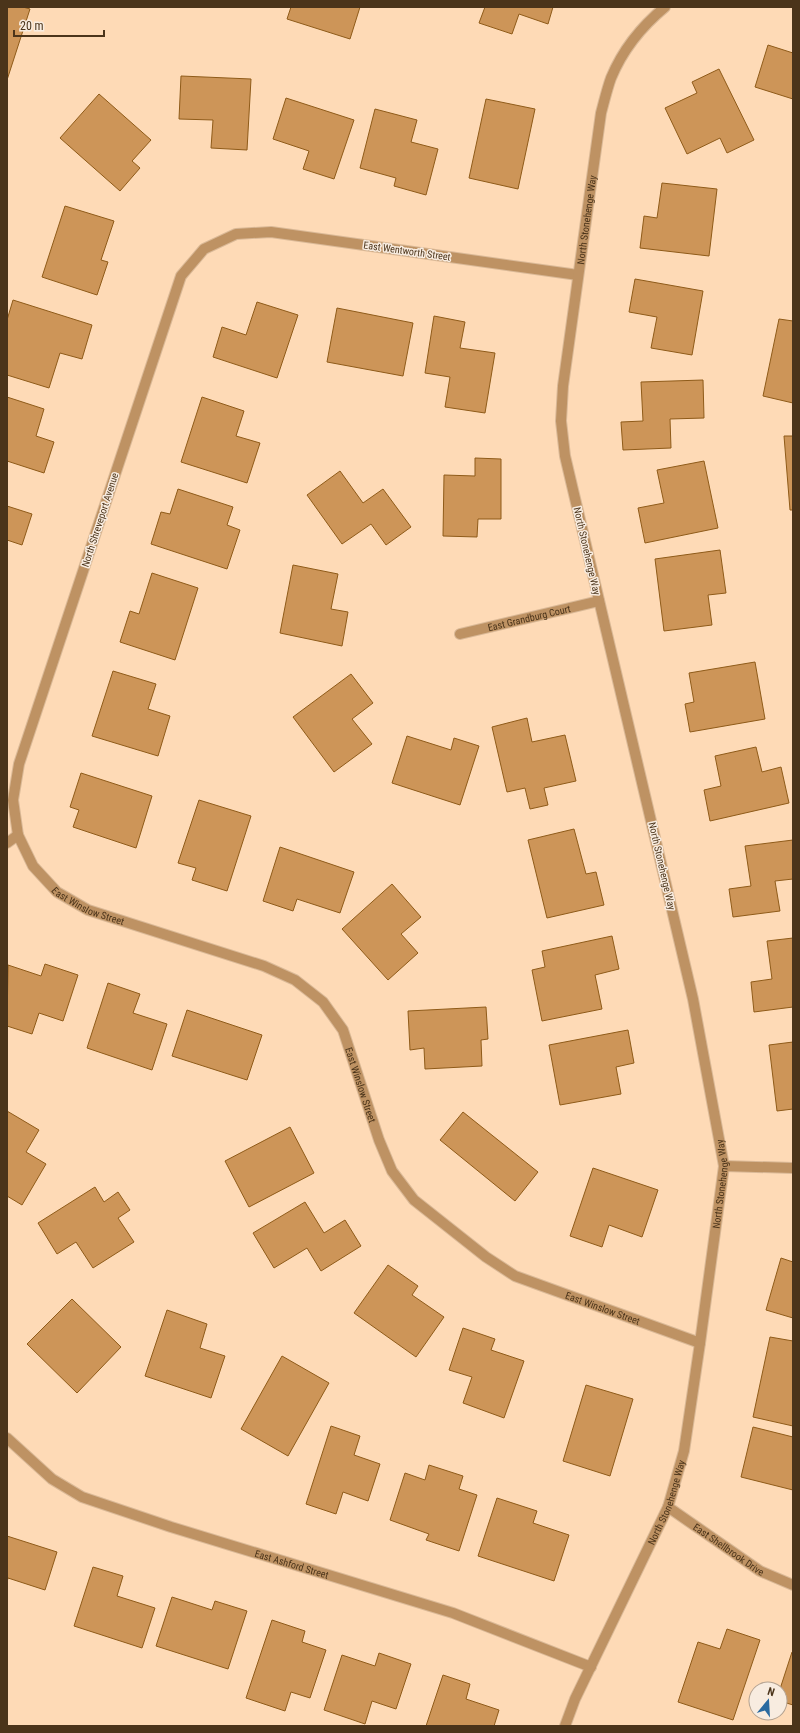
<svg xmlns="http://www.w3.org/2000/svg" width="800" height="1733" font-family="'Roboto Condensed',sans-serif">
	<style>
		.building { fill: #cd9558; stroke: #8f5b19 }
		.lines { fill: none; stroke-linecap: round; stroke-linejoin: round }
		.minor-casing { stroke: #dab997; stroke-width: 12 }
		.minor { stroke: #be9263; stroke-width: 10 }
		.labels { text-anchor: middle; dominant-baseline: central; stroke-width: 3; stroke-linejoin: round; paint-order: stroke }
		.street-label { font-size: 10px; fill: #4b341a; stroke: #f8ece0 }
	</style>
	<rect width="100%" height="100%" fill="#fedab6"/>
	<path class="building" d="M7 7H23L30 9 7 80Z
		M291 7H360L350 39 287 19Z
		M485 7H553L548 24 519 14 512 34 479 23Z
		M768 45 793 53V99L755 87Z
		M719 69 754 140 727 153 720 138 687 154 665 108 697 93 692 82Z
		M181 76 251 79 247 150 211 148 213 120 179 119Z
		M99 94 151 140 132 161 140 168 120 191 60 138Z
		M286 98 354 120 334 179 303 169 309 151 273 139Z
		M486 99 535 109 518 189 469 178Z
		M375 109 417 120 411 142 438 149 426 195 394 186 396 178 360 168Z
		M662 183 717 189 709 256 640 248 644 216 657 218Z
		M65 206 114 221 101 260 108 262 97 295 42 277Z
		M635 279 703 291 692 355 651 348 657 317 629 312Z
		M13 300 92 325 82 359 60 353 49 388 7 375V320Z
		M257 302 298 315 277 378 213 357 222 327 246 335Z
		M337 308 413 323 403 376 327 362Z
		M434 316 465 322 460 348 495 353 485 413 445 407 450 377 425 373Z
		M779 319 793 321V403L763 396Z
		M703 380 704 418 670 419 671 448 623 450 621 422 643 421 641 382Z
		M7 397 44 409 36 436 54 442 44 473 7 461Z
		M202 397 244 411 236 436 260 443 247 483 181 462Z
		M784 436H793V510H790Z
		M475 458 501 459V519H478L477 537 443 536 444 475 475 476Z
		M704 461 718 528 645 543 638 508 664 503 657 470Z
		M340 471 363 503 383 489 411 527 386 545 371 524 342 544 307 495Z
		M178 489 233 507 227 525 240 530 227 569 151 544 161 512 170 514Z
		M7 506 32 514 22 545 7 540Z
		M720 550 726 593 708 595 712 625 664 631 655 559Z
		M293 565 338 574 331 609 348 612 342 646 280 633Z
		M152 573 198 588 175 660 120 642 130 611 139 614Z
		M755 662 765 719 690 732 685 704 694 702 689 673Z
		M113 671 156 684 148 709 170 716 158 756 92 736Z
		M351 674 373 703 352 719 372 744 334 772 293 717Z
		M527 718 532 742 565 735 576 781 544 788 548 805 530 809 525 788 507 792 492 727Z
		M407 736 451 750 454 738 479 746 460 805 392 783Z
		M756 747 762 772 781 767 789 803 710 821 704 790 721 786 715 756Z
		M81 773 152 796 136 848 73 827 79 810 70 807Z
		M199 800 251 816 227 891 192 880 196 868 178 863Z
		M574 829 586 874 596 872 604 905 547 918 528 840Z
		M793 840V879L775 881 780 911 733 917 729 889 751 886 745 846Z
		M280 847 354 872 340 913 297 899 293 911 263 901Z
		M392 884 421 917 401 934 418 953 388 980 342 929Z
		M612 936 619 969 595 975 602 1009 542 1021 532 970 545 967 542 951Z
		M793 938V1007L754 1012 751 982 772 979 767 941Z
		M45 964 78 975 63 1021 39 1013 32 1034 7 1026 8 965 41 976Z
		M108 983 140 994 133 1013 167 1024 152 1070 87 1048Z
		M486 1007 488 1039 481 1040 482 1066 425 1069 424 1048 410 1050 408 1011Z
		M187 1010 262 1035 247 1080 172 1056Z
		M628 1030 634 1063 616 1067 621 1094 560 1105 549 1045Z
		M793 1042V1109L777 1111 769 1045Z
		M7 1111 39 1130 26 1152 46 1164 22 1205 7 1196Z
		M463 1112 538 1172 515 1201 440 1140Z
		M290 1127 314 1173 249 1207 225 1161Z
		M593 1168 658 1190 642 1237 609 1225 602 1247 570 1236Z
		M95 1187 104 1202 118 1192 130 1210 118 1218 134 1242 93 1268 76 1242 57 1254 38 1223Z
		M305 1202 324 1233 345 1220 361 1246 321 1271 307 1248 274 1268 253 1233Z
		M781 1258 793 1262V1318L766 1310Z
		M388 1265 418 1286 412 1295 444 1317 416 1357 354 1313Z
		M72 1299 121 1347 77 1393 27 1344Z
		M167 1310 207 1324 200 1348 225 1356 211 1398 145 1376Z
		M463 1328 495 1339 491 1350 524 1361 504 1418 463 1403 472 1377 449 1370Z
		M770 1337 793 1341V1426L753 1417Z
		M282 1356 329 1383 288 1456 241 1429Z
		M586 1385 633 1399 610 1476 563 1461Z
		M331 1426 360 1436 354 1455 380 1464 368 1501 343 1492 336 1514 306 1504Z
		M753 1427 793 1437V1490L741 1477Z
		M429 1465 463 1476 459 1489 477 1495 459 1551 426 1540 429 1534 390 1520 405 1473 425 1480Z
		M497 1498 537 1511 533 1523 569 1535 554 1581 478 1556Z
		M7 1536 57 1552 45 1590 8 1578 7 1582Z
		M93 1567 123 1576 117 1596 155 1608 142 1648 74 1626Z
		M172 1597 212 1610 215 1601 247 1611 228 1669 156 1646Z
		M272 1620 305 1631 302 1642 326 1650 310 1698 291 1692 285 1711 246 1698Z
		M727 1629 760 1640 733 1720 678 1702 698 1642 720 1649Z
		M792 1652H793V1705L780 1701V1689Z
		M379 1653 411 1664 396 1709 372 1701 365 1724 324 1710 342 1655 375 1666Z
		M443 1675 470 1684 466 1699 499 1710 494 1726H426Z"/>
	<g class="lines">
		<g class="minor-casing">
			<g id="minor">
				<path id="s1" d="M578 275 271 232 236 234 204 249 181 276 19 764 13 800 18 835 33 866 57 892 88 910 264 966 295 980 323 1002 343 1030 379 1140 392 1171 414 1200 486 1257 515 1276 700 1343"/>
				<path id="s2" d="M460 634 599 601"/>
				<path d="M7 843 18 835"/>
				<path d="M724 1166 793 1168"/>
				<path id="s3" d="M7 1438 52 1479 82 1497 171 1527 453 1613 591 1667"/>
				<path id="s4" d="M668 1507 760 1571 793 1585"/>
				<path id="s5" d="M565 1726 575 1699 668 1507 684 1451 700 1343 724 1166 693 999 565 456 561 421 563 386 601 113C604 102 607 89 611 78 623 49 642 26 665 7"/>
			</g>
		</g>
		<use href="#minor" class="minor"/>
	</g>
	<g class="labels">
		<g class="street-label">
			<text stroke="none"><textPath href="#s5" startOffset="1554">North Stonehenge Way</textPath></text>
			<text transform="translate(407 251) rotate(8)">East Wentworth Street</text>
			<text transform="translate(100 520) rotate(-72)">North Shreveport Avenue</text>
			<text transform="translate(587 551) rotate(77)">North Stonehenge Way</text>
			<text stroke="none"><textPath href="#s2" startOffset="71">East Grandburg Court</textPath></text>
			<text transform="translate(662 866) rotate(77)">North Stonehenge Way</text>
			<text stroke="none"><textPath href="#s1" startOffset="1106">East Winslow Street</textPath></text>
			<text stroke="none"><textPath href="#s1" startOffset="1454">East Winslow Street</textPath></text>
			<text stroke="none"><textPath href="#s5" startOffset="570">North Stonehenge Way</textPath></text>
			<text stroke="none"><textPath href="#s1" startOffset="1802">East Winslow Street</textPath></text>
			<text stroke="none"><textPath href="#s5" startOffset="246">North Stonehenge Way</textPath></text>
			<text stroke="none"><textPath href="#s4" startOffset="74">East Shellbrook Drive</textPath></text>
			<text stroke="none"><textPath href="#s3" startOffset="316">East Ashford Street</textPath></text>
		</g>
	</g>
	<rect width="800" height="1733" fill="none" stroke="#4b341a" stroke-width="16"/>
	<g transform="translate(768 1701) rotate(18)"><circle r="19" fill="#f8ece0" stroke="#b3a291"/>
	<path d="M0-3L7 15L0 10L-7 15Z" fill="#296aa0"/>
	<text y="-6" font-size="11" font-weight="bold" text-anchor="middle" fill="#4b341a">N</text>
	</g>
	<path d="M14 30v6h90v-6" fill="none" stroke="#4b341a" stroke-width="2"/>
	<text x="20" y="30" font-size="12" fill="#4b341a" stroke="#f8ece0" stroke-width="3" paint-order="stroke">20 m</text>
</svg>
